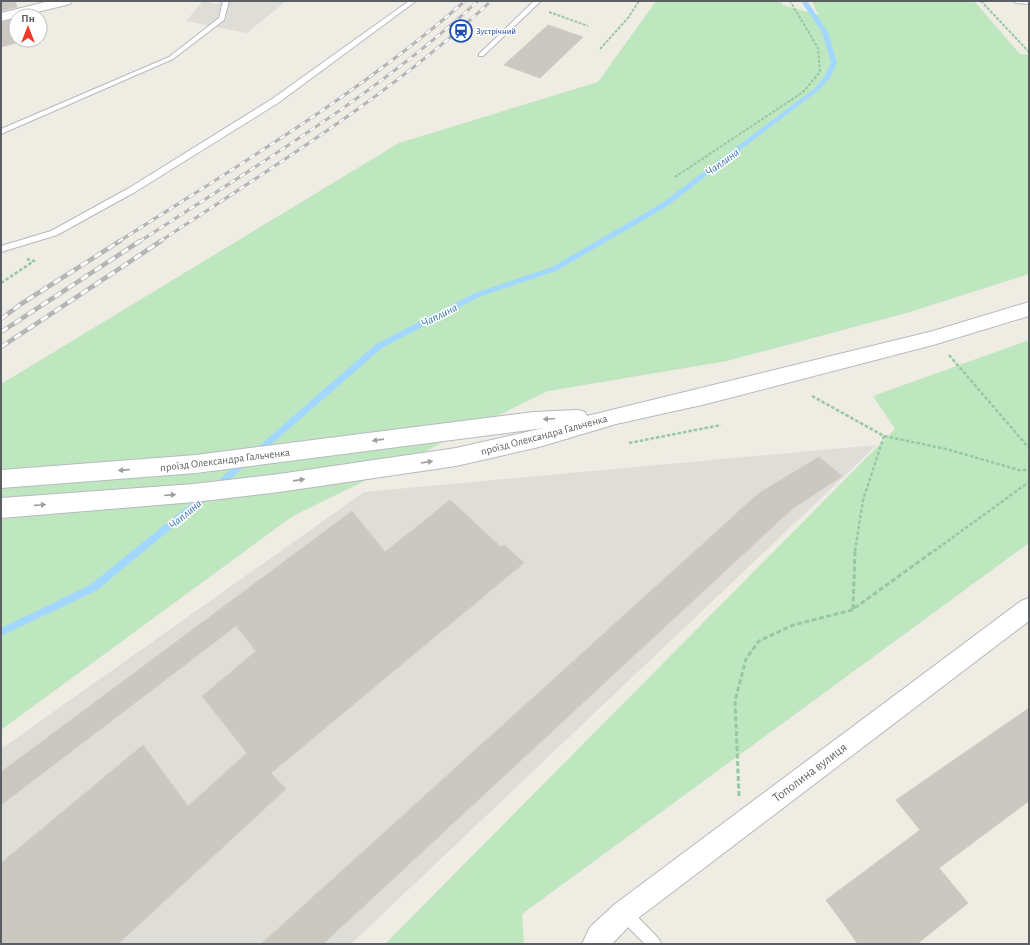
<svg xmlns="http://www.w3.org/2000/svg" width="1030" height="945" font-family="'Alegreya Sans',sans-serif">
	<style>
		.industrial { fill: #dfddd7 }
		.green { fill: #bfe7bf }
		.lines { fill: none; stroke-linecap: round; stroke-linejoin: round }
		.stream { fill: #a2d7ff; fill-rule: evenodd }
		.building { fill: #cbc8c2; stroke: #d3cdc1 }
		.service-casing { stroke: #b6b9bd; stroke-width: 2 }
		.minor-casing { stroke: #b6b9bd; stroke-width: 2 }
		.secondary-casing { stroke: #b6bac0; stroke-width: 2 }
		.path-far2 { stroke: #97c8a5; stroke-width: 2; stroke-dasharray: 3 1.5; stroke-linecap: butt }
		.path-far1 { stroke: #97c8a5; stroke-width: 2.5; stroke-dasharray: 3.5 2; stroke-linecap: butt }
		.path { stroke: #97c8a5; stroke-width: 3; stroke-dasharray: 5 2.5; stroke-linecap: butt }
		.service { fill: #fff; fill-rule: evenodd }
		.minor { fill: #fff; fill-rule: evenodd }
		.secondary { fill: #fff; fill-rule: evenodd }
		.rail-far1-casing { stroke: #b4b5b5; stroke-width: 3 }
		.rail-casing { stroke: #b4b5b5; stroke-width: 4.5 }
		.rail-far1 { stroke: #fff; stroke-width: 2; stroke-dasharray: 6; stroke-linecap: butt }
		.rail { stroke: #fff; stroke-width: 3; stroke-dasharray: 8; stroke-linecap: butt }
		.oneway { fill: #9d9fa2 }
		.labels { text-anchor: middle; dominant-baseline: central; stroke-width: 3; stroke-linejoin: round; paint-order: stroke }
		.far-transit-label { font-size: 9px; fill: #164399; stroke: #fff; text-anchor: start }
		.street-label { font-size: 11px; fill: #5b5f64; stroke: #fff }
		.water-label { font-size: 12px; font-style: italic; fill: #3c77b4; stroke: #fff }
		.near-street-label { font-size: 13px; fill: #5b5f64; stroke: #fff }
	</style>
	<rect width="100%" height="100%" fill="#eeece3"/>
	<path class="industrial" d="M203 1 217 4 220 1H286L247 33 186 21Z
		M877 445 351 944H1V749L364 492Z"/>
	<path class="green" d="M656 1H781L783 5 818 15 812 1H974L1020 54 1029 55V274L910 312 727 361 548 391 293 516 1 730V384L399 143 598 82Z
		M1029 340V543L522 914 524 944H385L895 429 873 396Z"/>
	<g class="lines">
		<path class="stream" d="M801 1H807L828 32 837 63 830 78 819 90 666 207 556 271 479 297 382 348 259 455H253L252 453 253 451 376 344 475 293 552 267 662 203 815 88 824 77 831 63 822 32Z
			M247 457 250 458 251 460 250 462 219 489H213L212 487 213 485 244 458Z
			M208 491 211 492 212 494 211 496 96 591 1 636V628L90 585 205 492Z"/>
	</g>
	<path class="building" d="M1 1H15L17 7 1 11Z
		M16 19V40H28L1 47V22Z
		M548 25 583 37 540 78 504 65Z
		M819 457 842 476 792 509 323 944H261L759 493Z
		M450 500 501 547 504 545 524 563 271 773 286 789 118 944H1V863L143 745 188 806 247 753 202 696 256 651 236 626 1 805V772L352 511 385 552Z
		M1029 708V801L939 868 968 903 917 944H858L826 900 920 830 896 800Z"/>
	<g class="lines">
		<g class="service-casing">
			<path id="service" d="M223 1H229L224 20 173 59 1 134V129L169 57 219 18Z
				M409 1H416L278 103 135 192 57 235 1 252V246L51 231 129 188 272 99Z
				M534 1H541L483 56H479V54Z
				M1013 1H1029V4L1016 3Z
				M624 906 629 908 659 939 661 944H645L619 918 617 913 619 908Z"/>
		</g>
		<g class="minor-casing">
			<path id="minor" d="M49 1H71L70 4 1 21V13Z
				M1029 598V621L633 922 612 944H582L590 927 615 904 1021 601Z"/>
		</g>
		<g class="secondary-casing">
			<path id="secondary" d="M1029 302V316L933 345 706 404 616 424 539 447 456 466 279 492 194 502 1 518V498L194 484 279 474 456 448 544 428 196 473 1 488V470L196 455 534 412 578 410 585 412 587 416 933 331Z"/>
		</g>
		<path class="path-far2" d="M981 1 1029 52
			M549 12 588 26
			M600 49 628 18 639 1
			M675 177 803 92 820 72 818 48 790 1"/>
		<path class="path-far1" d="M1 283 34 261 27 259
			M949 355 1029 448
			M812 396 884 436 946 449 1019 470H1029
			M629 443 721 425
			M855 551 863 500 884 436
			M934 551 1029 482"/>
		<path class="path" d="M853 609 855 550
			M739 796 735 701 746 659 759 641 793 625 852 610 935 550"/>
		<use href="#service" class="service"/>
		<use href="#minor" class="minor"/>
		<use href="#secondary" class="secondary"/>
		<g class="rail-far1-casing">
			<path id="rail-far1" d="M118 242C237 166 359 94 465 1
				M139 242C255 166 376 95 478 1
				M159 242C274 166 391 95 491 1"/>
		</g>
		<g class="rail-casing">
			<path id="rail" d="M1 319 21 304 120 241
				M1 332 140 241
				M1 347 161 241"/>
		</g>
		<use href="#rail-far1" class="rail-far1"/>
		<use href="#rail" class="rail"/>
	</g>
	<defs><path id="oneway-solid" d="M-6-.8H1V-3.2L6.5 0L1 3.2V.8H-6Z"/></defs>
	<g class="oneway">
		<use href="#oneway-solid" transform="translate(549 419) rotate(177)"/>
		<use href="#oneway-solid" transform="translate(378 440) rotate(172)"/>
		<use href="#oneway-solid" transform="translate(427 462) rotate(-8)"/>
		<use href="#oneway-solid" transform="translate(124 470) rotate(175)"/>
		<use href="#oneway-solid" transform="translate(299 480) rotate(-8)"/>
		<use href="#oneway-solid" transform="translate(170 495) rotate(-5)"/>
		<use href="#oneway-solid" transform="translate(40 505) rotate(-4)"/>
	</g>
	<defs>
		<g id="station-ring" transform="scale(1.15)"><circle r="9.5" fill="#fff" stroke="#1a4fb4" stroke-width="1.5"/><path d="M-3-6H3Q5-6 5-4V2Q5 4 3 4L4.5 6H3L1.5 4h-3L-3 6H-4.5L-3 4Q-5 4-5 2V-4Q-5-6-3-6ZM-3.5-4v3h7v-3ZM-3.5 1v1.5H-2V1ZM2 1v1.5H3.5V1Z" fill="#1a4fb4"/></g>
	</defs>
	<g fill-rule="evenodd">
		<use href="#station-ring" x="461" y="31"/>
	</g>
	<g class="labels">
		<g class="far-transit-label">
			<text x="476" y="31">Зустрічний</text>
		</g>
		<g class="street-label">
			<text transform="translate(544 435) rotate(-15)">проїзд Олександра Гальченка</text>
			<text transform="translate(225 460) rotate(-7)">проїзд Олександра Гальченка</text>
		</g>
		<g class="water-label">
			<text transform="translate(722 162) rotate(-36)">Чаплина</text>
			<text transform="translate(439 315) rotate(-27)">Чаплина</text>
			<text transform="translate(185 514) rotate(-40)">Чаплина</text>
		</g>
		<g class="near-street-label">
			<text transform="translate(810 773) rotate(-37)">Тополина вулиця</text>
		</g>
	</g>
	<rect width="1030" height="945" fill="none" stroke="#5b5f64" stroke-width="4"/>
	<g transform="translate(28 28)"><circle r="19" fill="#ffffff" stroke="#bdbfc1"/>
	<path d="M0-3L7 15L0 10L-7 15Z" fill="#ed382a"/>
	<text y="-6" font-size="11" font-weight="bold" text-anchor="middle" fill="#5b5f64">Пн</text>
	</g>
</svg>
